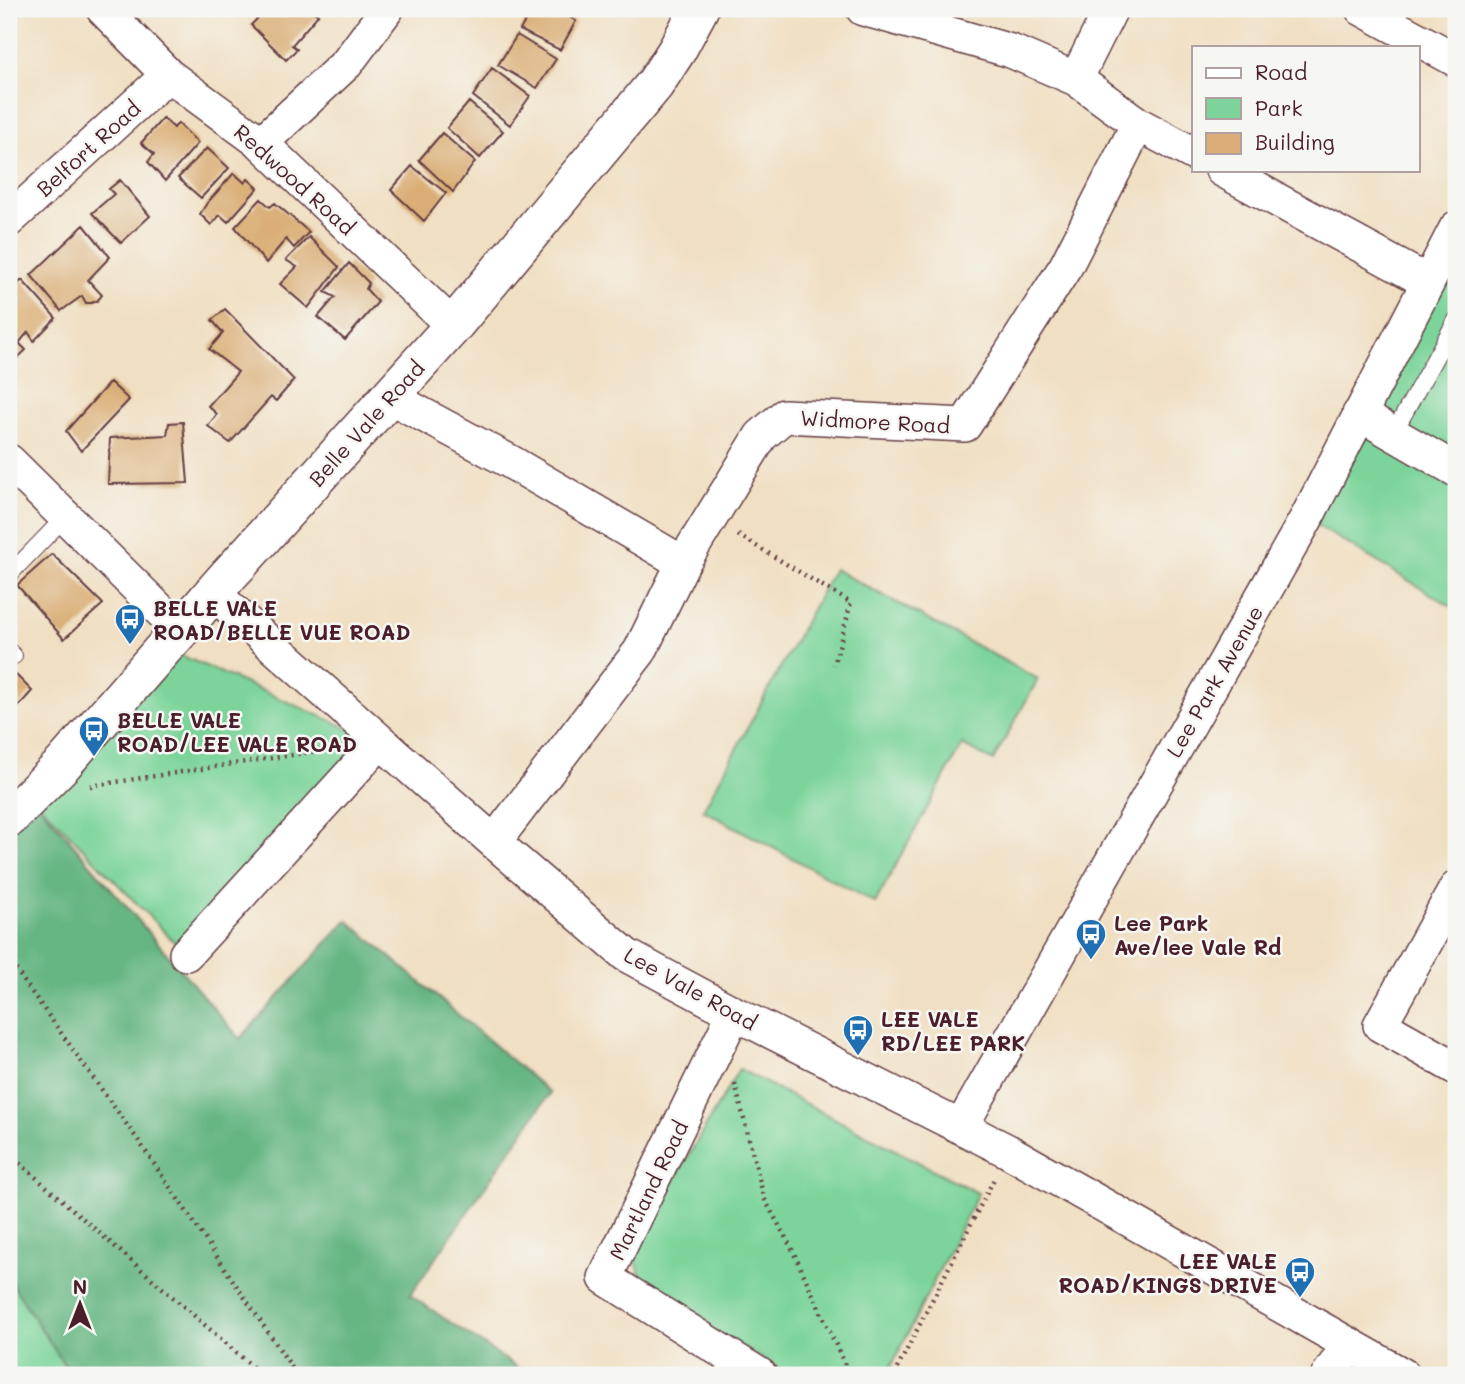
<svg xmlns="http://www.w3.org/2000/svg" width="1465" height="1384" font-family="Mali,sans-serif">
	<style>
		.green { fill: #7cd49a; stroke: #637a62; stroke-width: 2 }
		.forest { fill: #65b682; stroke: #586a56; stroke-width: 2 }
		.building { fill: #daae76 }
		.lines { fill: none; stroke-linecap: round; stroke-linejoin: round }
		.lane-casing { stroke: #633c42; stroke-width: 18 }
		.street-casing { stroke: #633c42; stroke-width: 36 }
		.secondary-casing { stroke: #633c42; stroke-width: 41 }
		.path { stroke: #633c42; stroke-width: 4.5; stroke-dasharray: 2 5; stroke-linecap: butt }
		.lane { stroke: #fff; stroke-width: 16 }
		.street { stroke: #fff; stroke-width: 33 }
		.secondary { stroke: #fff; stroke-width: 38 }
		.labels { text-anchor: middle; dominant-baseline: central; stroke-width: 5; stroke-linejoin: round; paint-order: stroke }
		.street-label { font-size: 21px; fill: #4a1f2b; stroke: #f6f6f2 }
		.poi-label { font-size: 21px; font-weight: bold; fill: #4a1f2b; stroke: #f6f6f2; text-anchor: start }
	</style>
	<rect width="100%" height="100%" fill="#f6f6f2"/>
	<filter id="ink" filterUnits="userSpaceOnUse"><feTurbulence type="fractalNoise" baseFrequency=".0143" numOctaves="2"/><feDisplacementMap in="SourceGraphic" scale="14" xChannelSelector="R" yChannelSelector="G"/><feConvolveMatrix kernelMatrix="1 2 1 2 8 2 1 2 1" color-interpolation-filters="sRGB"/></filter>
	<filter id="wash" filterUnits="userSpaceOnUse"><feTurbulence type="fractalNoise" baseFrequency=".00686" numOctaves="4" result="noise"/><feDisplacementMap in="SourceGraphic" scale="28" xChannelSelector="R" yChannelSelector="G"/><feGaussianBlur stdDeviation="1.57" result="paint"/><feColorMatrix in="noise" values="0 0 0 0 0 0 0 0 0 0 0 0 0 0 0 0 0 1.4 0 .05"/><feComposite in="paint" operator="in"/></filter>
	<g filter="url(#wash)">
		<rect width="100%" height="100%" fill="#f0dfc2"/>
		<path class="green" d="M1456 229V609L1306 519Z
			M834 569 1038 679 993 761 962 745 875 903 703 810Z
			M164 648 380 742 186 954 31 795Z
			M739 1069 978 1193 887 1375H790L645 1291 633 1251Z
			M9 1279 71 1375H9Z"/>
		<path class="forest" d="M31 795 240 1039 347 920 550 1093 410 1295 528 1375H71L9 1279V817Z"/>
		<g id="blocks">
			<path class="building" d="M267 9H310L318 15 292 45 297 49 286 60 251 25Z
				M532 9H557L576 21 560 50 520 30Z
				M517 35 556 59 537 88 498 65Z
				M492 68 530 96 510 125 473 96Z
				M469 102 503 131 480 158 447 128Z
				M163 118 174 128 178 123 198 143 165 181 148 162 154 154 141 143Z
				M442 133 475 162 453 192 419 160Z
				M207 148 229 168 201 198 178 178Z
				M412 166 446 193 424 221 391 190Z
				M234 173 245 183 248 179 258 188 228 222 220 215 211 225 200 214 207 203Z
				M120 180 150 216 121 243 92 213 114 194 109 189Z
				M261 199 270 207 275 203 309 232 294 248 286 239 266 263 235 227Z
				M84 225 110 257 88 280 102 295 97 301 91 303H86L82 296 61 311 31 275Z
				M309 237 339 267 308 308 280 284 297 267 286 260Z
				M349 263 369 283 366 289 378 302 345 340 318 317 335 297 325 292Z
				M22 280 56 318 34 341 28 332 19 343 26 350 9 366V292Z
				M225 309 294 380 276 401 271 397 230 443 208 426 217 414 208 406 238 372 209 349 223 333 212 320Z
				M110 382 129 400 81 451 66 431Z
				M183 422 188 483 108 484 110 438 167 435 169 423Z
				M52 554 103 604 64 639 17 585Z
				M9 668 32 691 9 717Z"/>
		</g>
	</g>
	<g filter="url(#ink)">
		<use href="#blocks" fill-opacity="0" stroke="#633c42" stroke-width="2"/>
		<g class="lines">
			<g class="lane-casing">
				<path id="lane" d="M1393 434 1456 320
					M9 575 66 516
					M9 651 14 656"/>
			</g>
			<g class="street-casing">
				<path id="street" d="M103 9 168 75 261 143 453 326
					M863 9 1011 51 1076 79 1138 124 1194 154
					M1362 9 1456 60
					M1076 79 1111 9
					M261 143 347 63 387 9
					M1222 170 1428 282
					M9 220 168 75
					M390 397 509 461 683 563
					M1359 414 1456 470
					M9 461 181 631
					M212 592 494 842 626 955 734 1013 1008 1151 1403 1375
					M494 842 640 651 683 563 761 436 784 416 965 425 1066 266 1138 124
					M1456 888 1380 1025 1456 1068
					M186 954 380 742
					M734 1013 605 1278 760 1375
					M961 1127 1306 519 1456 228
					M1328 1375 1349 1344"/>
			</g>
			<g class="secondary-casing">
				<path id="secondary" d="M9 818 63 764 164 648C190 622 212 592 238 565L453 326 655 84 677 50 699 9"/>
			</g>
			<path class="path" d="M738 535 851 603 834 665
				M90 786 331 749
				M9 957 18 973 140 1143 297 1375
				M735 1084 764 1198 792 1249 846 1367 847 1375
				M9 1154 262 1375
				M894 1375 994 1179"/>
			<use href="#lane" class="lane"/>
			<use href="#street" class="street"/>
			<use href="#secondary" class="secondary"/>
		</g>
	</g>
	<defs>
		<g id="bus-pin" transform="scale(1.575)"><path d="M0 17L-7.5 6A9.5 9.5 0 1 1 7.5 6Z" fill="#1f6fb2" stroke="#f6f6f2"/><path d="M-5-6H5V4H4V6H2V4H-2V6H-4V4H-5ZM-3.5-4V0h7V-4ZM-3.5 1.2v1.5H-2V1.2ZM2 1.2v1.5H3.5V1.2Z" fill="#fff"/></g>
	</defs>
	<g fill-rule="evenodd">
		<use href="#bus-pin" x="130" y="619"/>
		<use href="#bus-pin" x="94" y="731"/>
		<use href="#bus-pin" x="1091" y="934"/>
		<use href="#bus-pin" x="858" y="1030"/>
		<use href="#bus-pin" x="1300" y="1272"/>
	</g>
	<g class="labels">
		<g class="street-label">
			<text transform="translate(88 148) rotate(-42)">Belfort Road</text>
			<text transform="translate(295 179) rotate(42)">Redwood Road</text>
			<text transform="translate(875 421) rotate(3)">Widmore Road</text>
			<text transform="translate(366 423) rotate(-48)">Belle Vale Road</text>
			<text transform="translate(1214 681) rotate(-60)">Lee Park Avenue</text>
			<text transform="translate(691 988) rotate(29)">Lee Vale Road</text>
			<text transform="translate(648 1190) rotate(-64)">Martland Road</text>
		</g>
		<g class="poi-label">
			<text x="153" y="607">BELLE VALE<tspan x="153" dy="24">ROAD/BELLE VUE ROAD</tspan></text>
			<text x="117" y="719">BELLE VALE<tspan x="117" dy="24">ROAD/LEE VALE ROAD</tspan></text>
			<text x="1114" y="922">Lee Park<tspan x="1114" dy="24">Ave/lee Vale Rd</tspan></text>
			<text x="881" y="1018">LEE VALE<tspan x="881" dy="24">RD/LEE PARK</tspan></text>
			<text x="1277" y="1260" text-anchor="end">LEE VALE<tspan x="1277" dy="24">ROAD/KINGS DRIVE</tspan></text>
		</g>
	</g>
	<rect width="1465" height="1384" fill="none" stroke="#f6f6f2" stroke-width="35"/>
	<rect x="1192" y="46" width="228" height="126" fill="#f6f6f2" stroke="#b1a0a2" stroke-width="2"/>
	<rect x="1206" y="68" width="35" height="10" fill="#ffffff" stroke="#b1a0a2" stroke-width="2"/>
	<text x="1255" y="80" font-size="21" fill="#4a1f2b">Road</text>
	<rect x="1206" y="98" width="35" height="21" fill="#7cd49a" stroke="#b1a0a2" stroke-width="2"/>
	<text x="1255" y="116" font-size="21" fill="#4a1f2b">Park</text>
	<rect x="1206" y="133" width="35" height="21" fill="#daae76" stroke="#b1a0a2" stroke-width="2"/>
	<text x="1255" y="150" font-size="21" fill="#4a1f2b">Building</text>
	<g transform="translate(80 1304)" stroke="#f6f6f2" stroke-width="5" paint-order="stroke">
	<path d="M0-5L12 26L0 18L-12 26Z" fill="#4a1f2b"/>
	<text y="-10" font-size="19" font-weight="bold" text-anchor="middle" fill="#4a1f2b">N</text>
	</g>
</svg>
